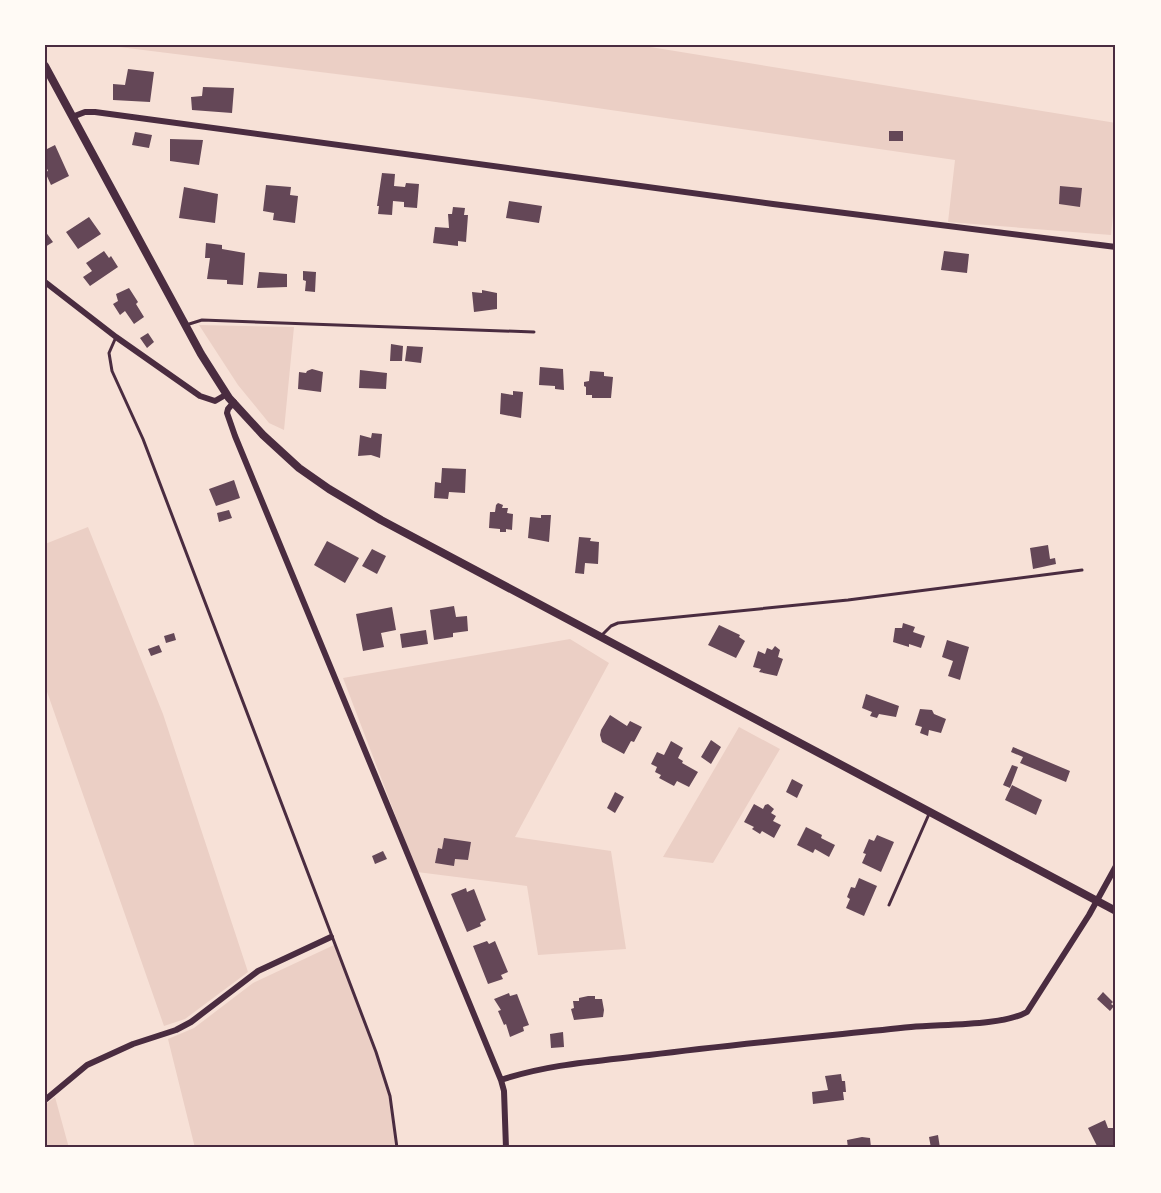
<svg xmlns="http://www.w3.org/2000/svg" width="1161" height="1193" font-family="Mulish,sans-serif">
	<style>
		.green { fill: #ebcfc5 }
		.building { fill: #644757 }
		.lines { fill: none; stroke-linecap: round; stroke-linejoin: round }
		.service { stroke: #4a2c40; stroke-width: 3 }
		.minor { stroke: #4a2c40; stroke-width: 6 }
		.tertiary { stroke: #4a2c40; stroke-width: 8 }
		.neatline { fill: none; stroke: #4a2c40; stroke-width: 2 }
	</style>
	<rect width="100%" height="100%" fill="#f7e1d7"/>
	<path class="green" d="M103 45H638L1116 123V184L1111 235 948 222 955 160 528 98Z
		M199 325 294 327 284 430 269 423 238 385Z
		M88 527 163 714 248 972 185 1019 164 1026 45 686V544Z
		M570 639 609 663 515 837 611 851 626 949 538 955 527 886 417 872 343 678Z
		M739 727 780 749 713 863 663 857Z
		M334 945 376 1052 390 1096 395 1148H195L168 1039 194 1028 253 983Z
		M55 1097 69 1148H45V1105Z"/>
	<path class="building" d="M128 69 154 72 150 102 113 100V84L125 85Z
		M203 87 234 88 232 113 192 110 191 97 202 96Z
		M889 131H903V141H889Z
		M135 132 152 135 149 148 132 145Z
		M170 139 203 140 199 165 170 161Z
		M55 145 69 176 51 185 45 172 48 171 45 164V150Z
		M382 173 395 174 394 186 405 187 406 183 419 184 417 208 404 207V202L393 201 392 215 378 214 379 206H377Z
		M266 185 291 187 290 195 298 196 295 223 273 220 274 213 263 211Z
		M1060 186 1082 188 1080 207 1059 204Z
		M184 187 218 194 215 223 179 218Z
		M509 201 542 206 539 223 506 218Z
		M453 207 465 208 464 215H468L466 242 458 241V246L433 243 435 227 449 228 448 214H452Z
		M89 217 101 234 78 249 66 232Z
		M45 231 53 242 45 247Z
		M206 243 222 245V249L245 253 243 285 227 284V280L207 279 210 258H205Z
		M104 251 109 258 111 256 118 267 90 286 83 277 92 271 86 263Z
		M944 251 969 254 967 273 941 270Z
		M303 271 316 272 315 292 305 291 306 281 303 280Z
		M259 272 287 274V287L257 288Z
		M129 288 138 302 136 304 144 317 134 324 125 311 120 315 113 304 118 301 116 294Z
		M482 290 497 293V309L474 312 472 292 482 293Z
		M148 333 154 342 147 348 140 338Z
		M391 344 403 346 402 361H390Z
		M407 346 423 347 421 363 405 361Z
		M540 367 563 369 564 390 555 389V386L539 385Z
		M312 369 323 372 321 392 298 389 299 372 306 373 307 371Z
		M360 370 387 373 386 389 359 388Z
		M590 371 604 372V376L613 377 611 398H592V395H586V387L584 386V382L589 381Z
		M513 391 523 392 521 418 500 414 501 393 513 395Z
		M372 433 382 434 380 458 371 455 358 456 360 435 371 438Z
		M442 468 466 469 465 493 449 492 448 499 434 498 435 482 441 483Z
		M234 480 240 498 216 506 209 489Z
		M498 503 503 505 502 508H508L507 513 513 514 512 530 506 529V532H500V529L489 528 490 512H495L496 505Z
		M229 510 232 518 219 522 217 513Z
		M541 515H551L549 542 528 538 530 517 541 518Z
		M579 537 591 538 590 541 599 542 598 564 585 563 584 574 575 573Z
		M327 541 359 558 345 583 314 565Z
		M1048 545 1050 559 1055 558 1056 564 1033 569 1030 548Z
		M372 549 386 556 377 574 362 566Z
		M454 606 456 617 467 616 468 631 453 633V637L434 640 430 610Z
		M392 607 396 630 381 633 384 647 363 651 356 614Z
		M903 623 915 627 913 632 925 636 921 648 909 644V647L893 642 895 628H902Z
		M719 625 740 635 739 637 745 641 736 658 708 645Z
		M426 630 428 644 402 648 400 634Z
		M174 633 176 640 166 643 164 636Z
		M947 640 969 647 960 680 948 676 953 661 942 657Z
		M159 645 162 652 151 656 148 649Z
		M775 646 780 650 778 657 783 659 777 676 759 672 761 669 753 667 758 651 765 654 767 648 772 650Z
		M866 694 899 706 896 717 879 714 877 718 870 716 872 712 862 708Z
		M920 709 932 710 934 714 946 719 941 733 929 730 928 736 920 733 922 727 915 725Z
		M610 715 627 726 630 721 642 727 634 742 631 741 624 754 602 742 600 735 601 730Z
		M711 740 721 747 711 764 701 757Z
		M671 741 683 748 678 758 683 761 682 763 698 772 689 787 677 781 674 786 659 778 661 775 655 772 657 767 651 764 657 752 664 755Z
		M1013 747 1070 771 1066 782 1020 763 1023 757 1011 752Z
		M1012 765 1018 767 1010 788 1003 785Z
		M792 779 803 785 797 798 786 792Z
		M1012 785 1042 800 1036 815 1005 800Z
		M615 792 624 797 615 813 607 808Z
		M754 804 763 809 765 805 768 804 774 809 771 813 776 816 773 821 781 825 774 838 762 831 760 834 752 829 754 827 744 822Z
		M806 827 822 835 821 838 835 845 829 857 815 849 813 853 797 845Z
		M877 835 894 842 881 872 862 863 866 854 863 853 869 839 874 841Z
		M444 838 471 842 468 860 455 859 454 866 435 863 438 848 442 849Z
		M383 851 387 859 375 864 372 856Z
		M859 878 877 886 864 916 846 908 850 899 847 897 851 887 855 888Z
		M466 888 467 892 474 889 486 920 480 923 481 926 467 932 451 894Z
		M487 941 489 944 495 941 508 972 501 975 503 979 488 984 473 946Z
		M1103 992 1113 1002 1111 1004 1114 1006 1110 1011 1097 999Z
		M509 993 510 996 517 994 529 1025 523 1027 524 1031 510 1037 506 1024 504 1025 498 1011 501 1010 494 999Z
		M588 996H595V999H602L604 1010 603 1017 574 1020 571 1009 574 1008 573 1001H579V998Z
		M563 1032 564 1047 551 1048 550 1034Z
		M841 1074 842 1081H845L846 1092H843L844 1100 813 1104 812 1092 828 1090 825 1076Z
		M1105 1120 1108 1128H1116V1148H1098L1088 1128Z
		M938 1135 940 1148H931L929 1137Z
		M862 1137 870 1138 871 1148H848L847 1140Z"/>
	<g class="lines">
		<path class="service" d="M186 325 202 320 534 332
			M116 337 109 353 112 371 143 439 376 1052 390 1096 397 1148
			M602 635 611 626 618 623 848 600 1082 570
			M889 905 929 814"/>
		<path class="minor" d="M72 117 85 112H95L773 204 1116 247
			M45 282 116 337 200 396 215 401 227 394
			M234 402 228 409 227 413 235 436 501 1080 504 1091 506 1148
			M501 1080C548 1064 599 1061 649 1055 736 1044 824 1036 911 1027 942 1024 1002 1026 1027 1012L1089 915 1116 866
			M45 1100 87 1065 133 1044 176 1030 191 1022 258 971 331 937"/>
		<path class="tertiary" d="M45 66 201 354 229 398 263 435 299 468 329 489 381 520 1116 911"/>
	</g>
	<rect width="1161" height="1193" fill="none" stroke="#fffaf5" stroke-width="93"/>
	<rect x="46" y="46" width="1068" height="1100" class="neatline"/>
</svg>
